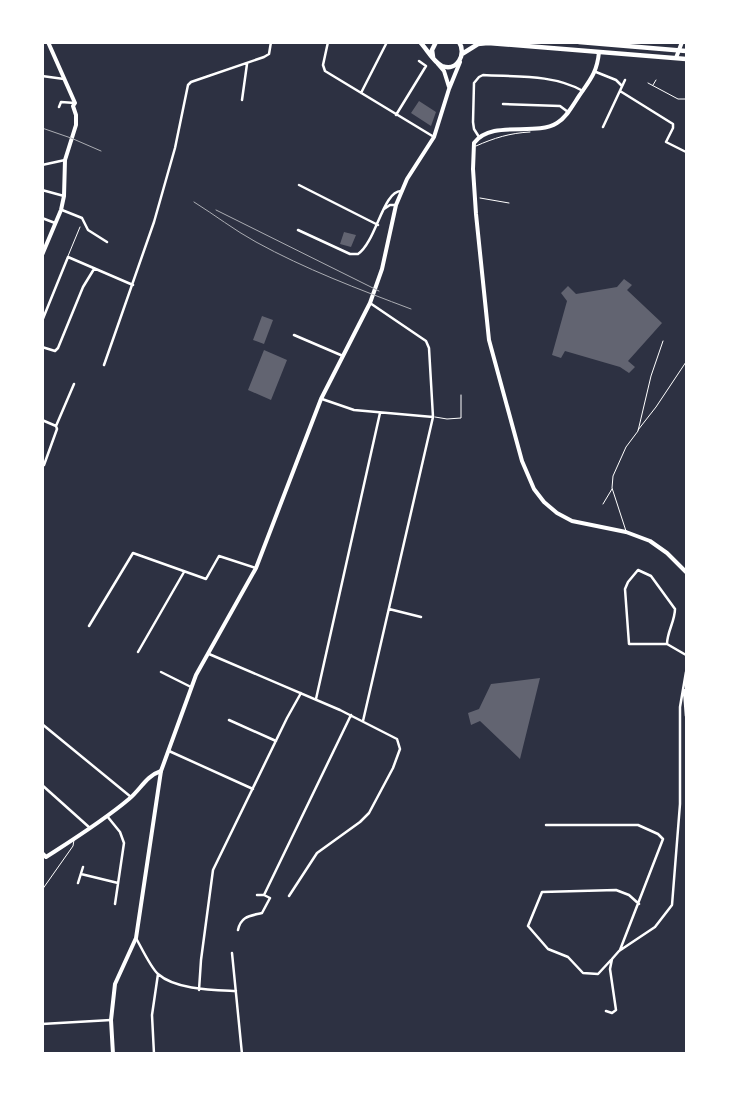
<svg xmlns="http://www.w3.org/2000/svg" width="729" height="1096" font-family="'IBM Plex Sans',sans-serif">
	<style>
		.building { fill: #626471 }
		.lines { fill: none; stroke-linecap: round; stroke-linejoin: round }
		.path { stroke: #fff; stroke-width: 1 }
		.service { stroke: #fff; stroke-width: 1 }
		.minor { stroke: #fff; stroke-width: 2.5 }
		.tertiary { stroke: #fff; stroke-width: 4 }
		.secondary { stroke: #fff; stroke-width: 4 }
		.primary { stroke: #fff; stroke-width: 4.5 }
		.rail { stroke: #abadb3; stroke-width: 1 }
	</style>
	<rect width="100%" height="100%" fill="#2d3142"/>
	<path class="building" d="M419 101 436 112 431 126 411 113Z
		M344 232 356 235 351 247 340 244Z
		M624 279 632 285 627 290 662 323 628 361 635 367 629 373 620 367 565 351 561 358 552 355 567 301 561 293 568 286 576 294 617 287Z
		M262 316 273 320 264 344 253 340Z
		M264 350 287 360 271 400 248 390Z
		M540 678 520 759 480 721 471 725 468 713 479 709 491 684Z"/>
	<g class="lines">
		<path class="path" d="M480 198 509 203"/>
		<path class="service" d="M648 83 678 99H686
			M653 85 656 80
			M476 146C494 138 510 133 530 132
			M68 256 80 227
			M435 417 447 419 461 418V395
			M638 430 656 407 686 362
			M603 504 612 489
			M626 531 612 488 613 476 626 447 638 431 651 376 663 341
			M42 890 73 846 74 840"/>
		<path class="minor" d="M328 42 323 65 325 71 434 137
			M596 72 616 80 622 86
			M42 76 64 79
			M620 91 673 124V128L666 142 686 152
			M361 93 387 42
			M242 100 247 64
			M503 104 560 106 568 112
			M59 107 61 102 75 103
			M396 115 426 66 419 61
			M603 127 625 80
			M479 137 474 129 473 122 474 83 479 77 483 75C516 77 553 74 583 91
			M42 165 65 160
			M299 185 378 225
			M42 190 64 196
			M384 209 390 205H396
			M62 210 82 218 88 230 107 242
			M42 218 55 223
			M298 230 350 254H358C376 242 383 191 401 191
			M42 321 68 257 133 285
			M294 335 343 356
			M42 347 55 351 58 348 83 287 94 269
			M104 365 154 222 175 148 188 85 191 82 264 57 269 54 271 42
			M322 399 354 410 433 417
			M42 420 56 426 74 384
			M44 465 57 429 56 426
			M389 609 421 617
			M89 626 133 553 206 579 219 556 256 568
			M667 644C667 632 675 621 675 609L651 576 638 570 628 582 625 589 629 644H667L686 655
			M138 652 184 572
			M209 654 340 710 397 739 400 749 393 768 369 813 360 822 317 853 289 896
			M161 672 191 687
			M684 690 686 716
			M316 699 380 413
			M229 720 276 741
			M363 721 433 417 429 348 426 341 370 303
			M42 724 131 797
			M169 751 253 789
			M42 785 90 828
			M107 816 120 832 124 843 115 904
			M546 825H638L658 834 663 839 620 950
			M81 874 118 883
			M78 883 83 867
			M264 895 351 715
			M238 930C241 916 250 916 262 913L270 898 264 895H257
			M136 938C141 947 151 968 158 974 176 990 214 990 236 991
			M232 953 242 1054
			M611 960 598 974 583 973 568 957 548 949 528 926 542 892 616 890 629 895 639 904
			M199 990 201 960 213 870 287 718 301 693
			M606 1011 612 1013 616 1010 610 969 612 959 619 951 655 927 672 905 680 804V707L686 672
			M42 1024 111 1020
			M154 1054 152 1015 158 974"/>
		<path class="tertiary" d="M599 52C597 73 590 80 579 96 573 105 567 117 557 123 535 137 492 119 474 143L473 169 476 214 489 340 522 461 534 489 544 502 557 513 572 521 626 532 650 541 667 553 686 572
			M676 58 682 42
			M42 255 61 210 64 196 65 160 76 125V115L73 106 75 103 48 42
			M42 853 46 857C74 839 103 821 129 799 141 789 146 776 161 771"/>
		<path class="secondary" d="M438 64 444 71 449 87
			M113 1054 111 1020 115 984 136 938 161 771 196 675 256 568 321 399 370 303 382 269 396 205 407 179 434 137 449 89 460 62"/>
		<path class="primary" d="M420 42C427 49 433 62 442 66 457 72 467 54 459 42
			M579 42 686 51
			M462 54 478 44 488 43 686 59
			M433 57 432 50 436 42"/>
		<path class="rail" d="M42 128 71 138 101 151
			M194 202C215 215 234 230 256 242 305 269 358 289 411 309
			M216 210 379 291"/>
	</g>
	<rect width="729" height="1096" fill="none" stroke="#ffffff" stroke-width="88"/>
</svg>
